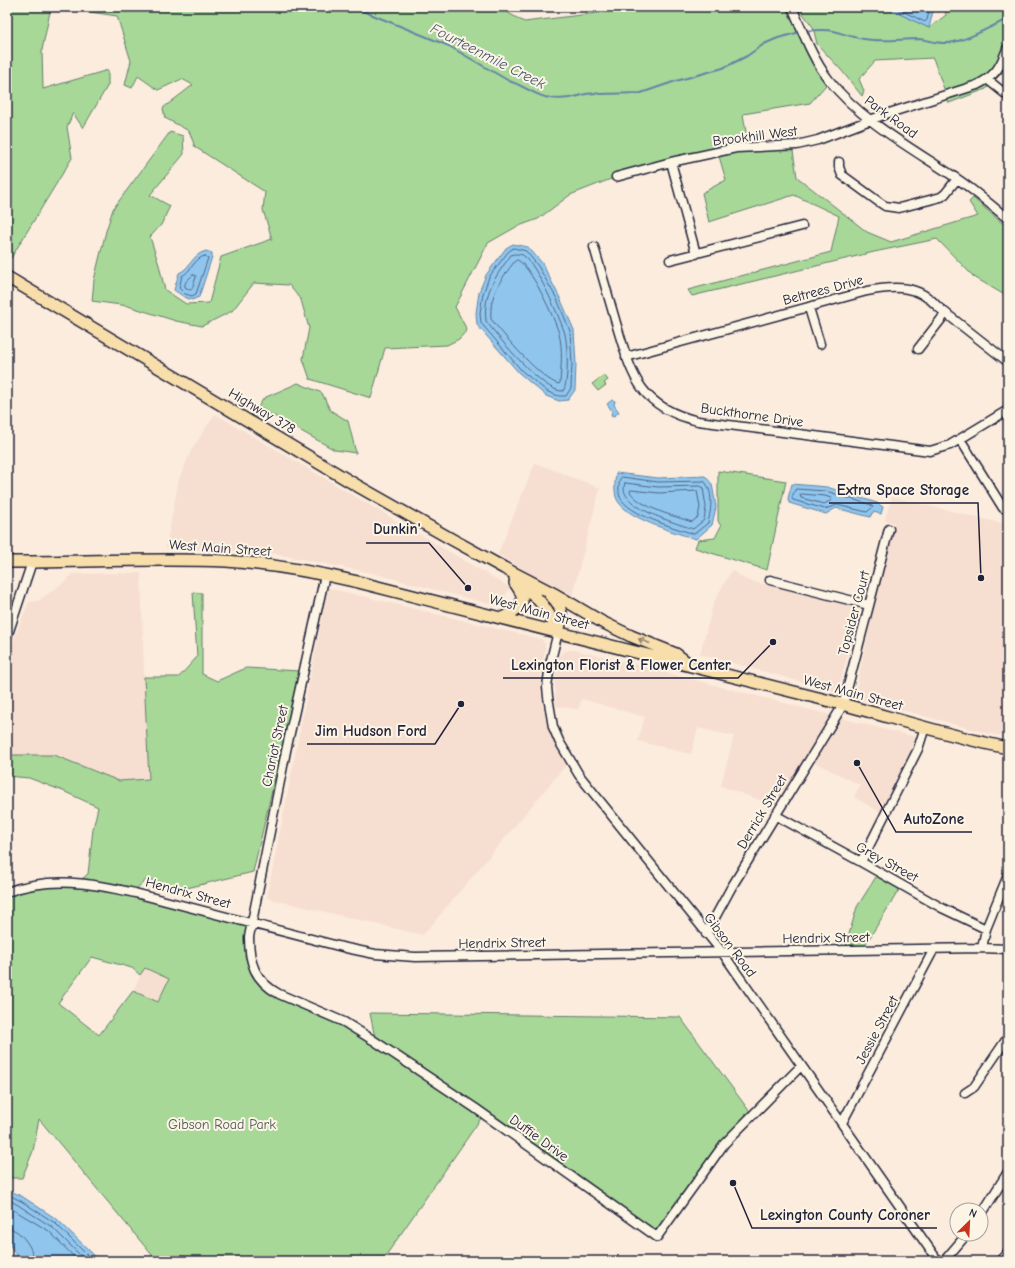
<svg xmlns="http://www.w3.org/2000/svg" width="1015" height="1268" font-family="'Comic Neue',sans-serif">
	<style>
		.built { fill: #f6ded0 }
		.green { fill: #a7d898; stroke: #647d6a; fill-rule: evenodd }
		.water { fill: #90c6ee; stroke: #6484a6 }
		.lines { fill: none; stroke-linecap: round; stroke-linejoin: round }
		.shore { stroke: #4e6483; stroke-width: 1 }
		.stream { stroke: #6484a6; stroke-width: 2 }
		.minor-casing { stroke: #22223b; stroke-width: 11 }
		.major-casing { stroke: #22223b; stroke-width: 14 }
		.minor { stroke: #fcf5e5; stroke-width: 8 }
		.major { stroke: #f8deab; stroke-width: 11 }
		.oneway { stroke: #8d8073 }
		.labels { text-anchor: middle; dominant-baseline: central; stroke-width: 4; stroke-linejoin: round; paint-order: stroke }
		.street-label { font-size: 14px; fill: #22223b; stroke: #fcf5e5 }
		.park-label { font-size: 14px; fill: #4a5957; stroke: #fcf5e5 }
		.water-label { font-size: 15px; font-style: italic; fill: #435371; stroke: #fcf5e5 }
		.leader { fill: none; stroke: #22223b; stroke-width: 1.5 }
		.callout-dot { fill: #22223b; stroke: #fcf5e5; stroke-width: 1.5 }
		.callout-label { font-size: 15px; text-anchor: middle; font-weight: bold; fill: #22223b; stroke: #fcf5e5; stroke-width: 4; stroke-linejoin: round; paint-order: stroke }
	</style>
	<rect width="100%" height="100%" fill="#fbecdd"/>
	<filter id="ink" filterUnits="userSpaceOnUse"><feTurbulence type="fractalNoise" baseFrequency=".025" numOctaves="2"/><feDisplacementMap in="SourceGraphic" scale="8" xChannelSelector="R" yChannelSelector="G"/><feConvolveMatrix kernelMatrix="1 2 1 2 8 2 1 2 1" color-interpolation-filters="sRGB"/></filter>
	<g filter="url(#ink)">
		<path class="built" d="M215 414 509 587 501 607 372 573 266 552 166 548 179 479 191 451Z
			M535 463 600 488 571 599 498 554Z
			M892 497 1008 525V736L990 734 859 698 857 695 856 691 873 611 894 523 885 520Z
			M732 570 746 580 854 607 857 611 858 615 838 690 835 691 700 654 714 602Z
			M141 573 144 677 149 779 119 781 54 755H7V657L29 602 38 601 66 581 72 574Z
			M328 588 536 638 542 640 544 643 545 647 542 667 540 687 543 708 549 733 566 765 423 935 267 898Z
			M573 650 618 660 830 715 777 806 721 786 734 736 698 728 691 754 638 741 645 717 582 699 578 709 556 706 555 678 559 656 565 651Z
			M840 718 915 737 911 750 880 812 854 797 860 785 812 761Z
			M144 968 169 979 158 1002 133 991Z"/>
		<path class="green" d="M7 7H51L42 50 43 89 108 70V85L83 128 73 113 67 127 72 158 11 258 7 256Z
			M56 7H498L524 22 646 7H786C798 34 809 61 826 85L810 103 743 114 749 149 793 151 797 177 867 232 891 242 978 216 969 202 973 198 1008 228V297L974 277 937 239 874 252 692 296 688 290 831 252 839 216 794 195 709 222 702 193 726 180 718 153 616 177 570 195 538 219 516 227 488 243 455 307 467 330 459 339 447 345 385 348 371 398 310 379 303 359 309 328 301 300 289 285 254 283 232 311 202 326 176 321 128 306 92 301 94 280 106 231 113 209 170 132 183 136 184 154 150 195 170 206 161 225 150 237 159 265 165 290 186 304 209 303 221 257 272 239 263 210 265 192 195 147 189 131 165 118 163 108 193 85 182 79 158 90 138 76 132 88 125 85 131 61 117 16Z
			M798 7H885L929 28 946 15 945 7H996L1008 15V67L986 89 949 103 933 58 875 61 859 79 864 91 862 96 842 71 817 44 813 27Z
			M604 375 608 380 604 383 606 385 598 391 592 384Z
			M298 383 322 393 330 410 348 421 356 453 335 450 258 407 264 398Z
			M718 471 786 481 767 570 695 548 698 540 715 538 721 526 718 521Z
			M193 592 202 593V674L217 681 246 668 299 671 295 692 253 872 187 888 147 879 135 890 247 926 245 956 250 971 259 985 268 993 278 998 321 1015 357 1034 484 1114 382 1261H157L39 1119 33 1151 22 1178H7V892L77 883 88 874 93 829 98 807 63 791 29 778 7 776V755H54L119 781 149 779 144 677H179L197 657ZM92 957 132 968 140 975 145 968 169 979 158 1002 133 991 99 1035 58 1003Z
			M879 872 902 885 862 950 844 951 857 907Z
			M370 1013 680 1017 750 1112 720 1143 658 1230 651 1231 375 1038Z"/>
		<path class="water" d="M885 7H934L929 28Z
			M513 244 528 247 542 263 560 298 574 330 576 364 575 390 568 400 559 401 546 396 519 373 477 325 476 313 479 292 486 275 506 248Z
			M206 251 212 253V257L199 297 192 300 184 297 174 290 179 273C191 268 191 255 206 251Z
			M612 400 615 401 614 405 619 412 614 416 611 415 612 411 607 404Z
			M616 473 658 478 705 476 712 484 716 507 712 525 696 539C677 533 622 518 616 497 614 489 615 481 616 473Z
			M792 484 827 487 877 503 883 507 881 514 873 512 870 517 836 508 826 514 789 503 788 498Z
			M7 1189 23 1197 58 1220 100 1261H20L7 1240Z"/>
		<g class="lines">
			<path class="shore" d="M894 7 925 22 927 20 930 7
				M514 248 526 251 538 266 557 299 570 331 572 364 571 388 566 396H559L548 392 522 371 481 323 480 313 483 294 489 277 508 252Z
				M515 254C518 254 522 254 524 256 536 264 559 316 564 331 568 341 569 384 563 391 544 393 498 337 486 321 483 293 495 277 511 255Z
				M205 256 208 258 196 294 192 296 185 294 179 288 182 276C192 271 194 258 205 256Z
				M517 260C529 262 556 321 559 334 563 348 561 368 560 383L559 384C542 381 503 334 491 319 489 295 501 279 515 261Z
				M193 275H195L196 277 192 289 190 290 185 287C184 281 189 279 193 275Z
				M622 477 658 482 704 481C714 491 711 510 708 523L694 534C676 528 628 515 620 497 618 492 619 484 620 479Z
				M625 483 658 487 701 486 703 488 706 507 704 520 693 529C677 523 615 507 625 483Z
				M796 489 826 491 871 505 873 507 867 512 837 505 825 509 793 500 792 498Z
				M631 490 659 493 697 491 700 507 698 517 692 522C674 516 641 508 630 492Z
				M802 494 825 496 831 498 832 500 824 504 801 498 800 495Z
				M7 1194 21 1201 55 1223 93 1261
				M7 1199 18 1205 52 1227 86 1261
				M7 1206 49 1231 78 1261
				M7 1228C20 1228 34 1249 34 1261"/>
			<path class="stream" d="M353 7 449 46 509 81C523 85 537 97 550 98 556 99 563 99 569 98 579 97 589 91 600 94L641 93 676 81 723 68 747 56 764 44 778 38 800 32
				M804 31C814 30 825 29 834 31 844 34 854 38 864 39 883 42 900 39 919 39 929 40 938 44 949 43 969 40 989 27 1008 19"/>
			<g class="minor-casing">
				<path id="minor" d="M792 7C803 32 812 58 829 80 861 121 913 149 956 178 974 190 991 205 1008 219
					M988 80 1008 96
					M671 162 696 254
					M839 162V167L842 175 879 202 885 206 899 208 941 197 945 194 957 179
					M616 177 671 162 736 148 797 145 818 140 886 114 977 85C995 76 1000 68 1007 49
					M594 247C601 272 609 298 616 323 632 376 639 407 698 421L930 451 950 445 1008 410
					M670 260 802 226
					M809 308 820 344
					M918 349 946 313
					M626 357 867 291C894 286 918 284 938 307L1008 362
					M960 439 1003 508
					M325 575 286 751 249 937C249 963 255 981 279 994L344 1022 373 1040 475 1108 657 1237 724 1144 801 1066
					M770 580 869 605
					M558 632 550 664 547 687 548 697 553 727 559 741 579 775 722 952 938 1261
					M7 637 32 562
					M775 815 861 862 942 908 986 929
					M861 862 918 749 925 727
					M7 892C51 876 91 883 135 893L346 948 375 954 415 957 982 948 1008 949
					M706 934 731 888 755 849 843 705 889 529
					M982 948 986 929 1008 875
					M965 1093 974 1087 1008 1037
					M842 1123 934 949
					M981 1215 1008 1172
					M944 1261 967 1234
					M1000 1261 1008 1252"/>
			</g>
			<g class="major-casing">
				<path id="major" d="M7 277 356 485 453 540 504 568 556 595 602 622 631 636 676 654 689 664
					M7 562C80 562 153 558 226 561 270 564 315 572 358 582 519 623 680 663 842 704 897 719 952 737 1008 748
					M515 578C536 596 546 605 558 632
					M550 595C563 606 563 616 558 632
					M503 618C520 607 530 603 515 583"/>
			</g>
			<use href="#minor" class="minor"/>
			<use href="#major" class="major"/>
		</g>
		<defs><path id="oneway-shaft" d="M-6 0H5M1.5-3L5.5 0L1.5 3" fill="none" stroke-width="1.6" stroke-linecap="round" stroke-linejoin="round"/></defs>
		<use class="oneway" href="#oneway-shaft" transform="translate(644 641) rotate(-159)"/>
	</g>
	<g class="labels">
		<g class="street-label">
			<text transform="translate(891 117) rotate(36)">Park Road</text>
			<text transform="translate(755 136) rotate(-7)">Brookhill West</text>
			<text transform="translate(823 290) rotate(-15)">Beltrees Drive</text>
			<text transform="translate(262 411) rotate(31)">Highway 378</text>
			<text transform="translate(752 415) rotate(8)">Buckthorne Drive</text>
			<text transform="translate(220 548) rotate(4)">West Main Street</text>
			<text transform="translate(539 612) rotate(15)">West Main Street</text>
			<text transform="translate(854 613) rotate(-75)">Topsider Court</text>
			<text transform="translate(853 693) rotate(15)">West Main Street</text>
			<text transform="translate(275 746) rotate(-78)">Chariot Street</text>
			<text transform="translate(762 812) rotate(-59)">Derrick Street</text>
			<text transform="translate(887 862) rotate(29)">Grey Street</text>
			<text transform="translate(188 893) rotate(15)">Hendrix Street</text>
			<text transform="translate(826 938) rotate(-1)">Hendrix Street</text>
			<text transform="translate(502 943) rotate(-1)">Hendrix Street</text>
			<text transform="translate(730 945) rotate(53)">Gibson Road</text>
			<text transform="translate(877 1030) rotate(-62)">Jessie Street</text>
			<text transform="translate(539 1138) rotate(36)">Duffie Drive</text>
		</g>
		<g class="park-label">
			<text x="222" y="1124">Gibson Road Park</text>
		</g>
		<g class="water-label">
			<text transform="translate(488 56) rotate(27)">Fourteenmile Creek</text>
		</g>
	</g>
	<path class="leader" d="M981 578L978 503H829M468 588L429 543H366M773 642L738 678H503M461 704L435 744H307M857 763L896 832H972M733 1183L752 1228H937"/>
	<g class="callout-dot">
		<circle cx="981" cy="578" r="4"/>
		<circle cx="468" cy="588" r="4"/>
		<circle cx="773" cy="642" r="4"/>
		<circle cx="461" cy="704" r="4"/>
		<circle cx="857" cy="763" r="4"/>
		<circle cx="733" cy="1183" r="4"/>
	</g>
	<g class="callout-label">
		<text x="903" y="495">Extra Space Storage</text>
		<text x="397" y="534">Dunkin'</text>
		<text x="621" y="670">Lexington Florist &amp; Flower Center</text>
		<text x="371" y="736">Jim Hudson Ford</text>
		<text x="934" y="824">AutoZone</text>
		<text x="845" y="1220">Lexington County Coroner</text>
	</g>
	<rect width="1015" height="1268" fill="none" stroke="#fcf5e5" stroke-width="24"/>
	<rect x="12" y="12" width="991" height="1244" fill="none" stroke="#22223b" stroke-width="1.5" filter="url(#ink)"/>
	<g transform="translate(969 1222) rotate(24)"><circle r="19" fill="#fcf5e5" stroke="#a5a1a1"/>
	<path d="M0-3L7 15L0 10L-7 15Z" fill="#c8321e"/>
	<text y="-6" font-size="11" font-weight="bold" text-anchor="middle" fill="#22223b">N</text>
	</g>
</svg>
